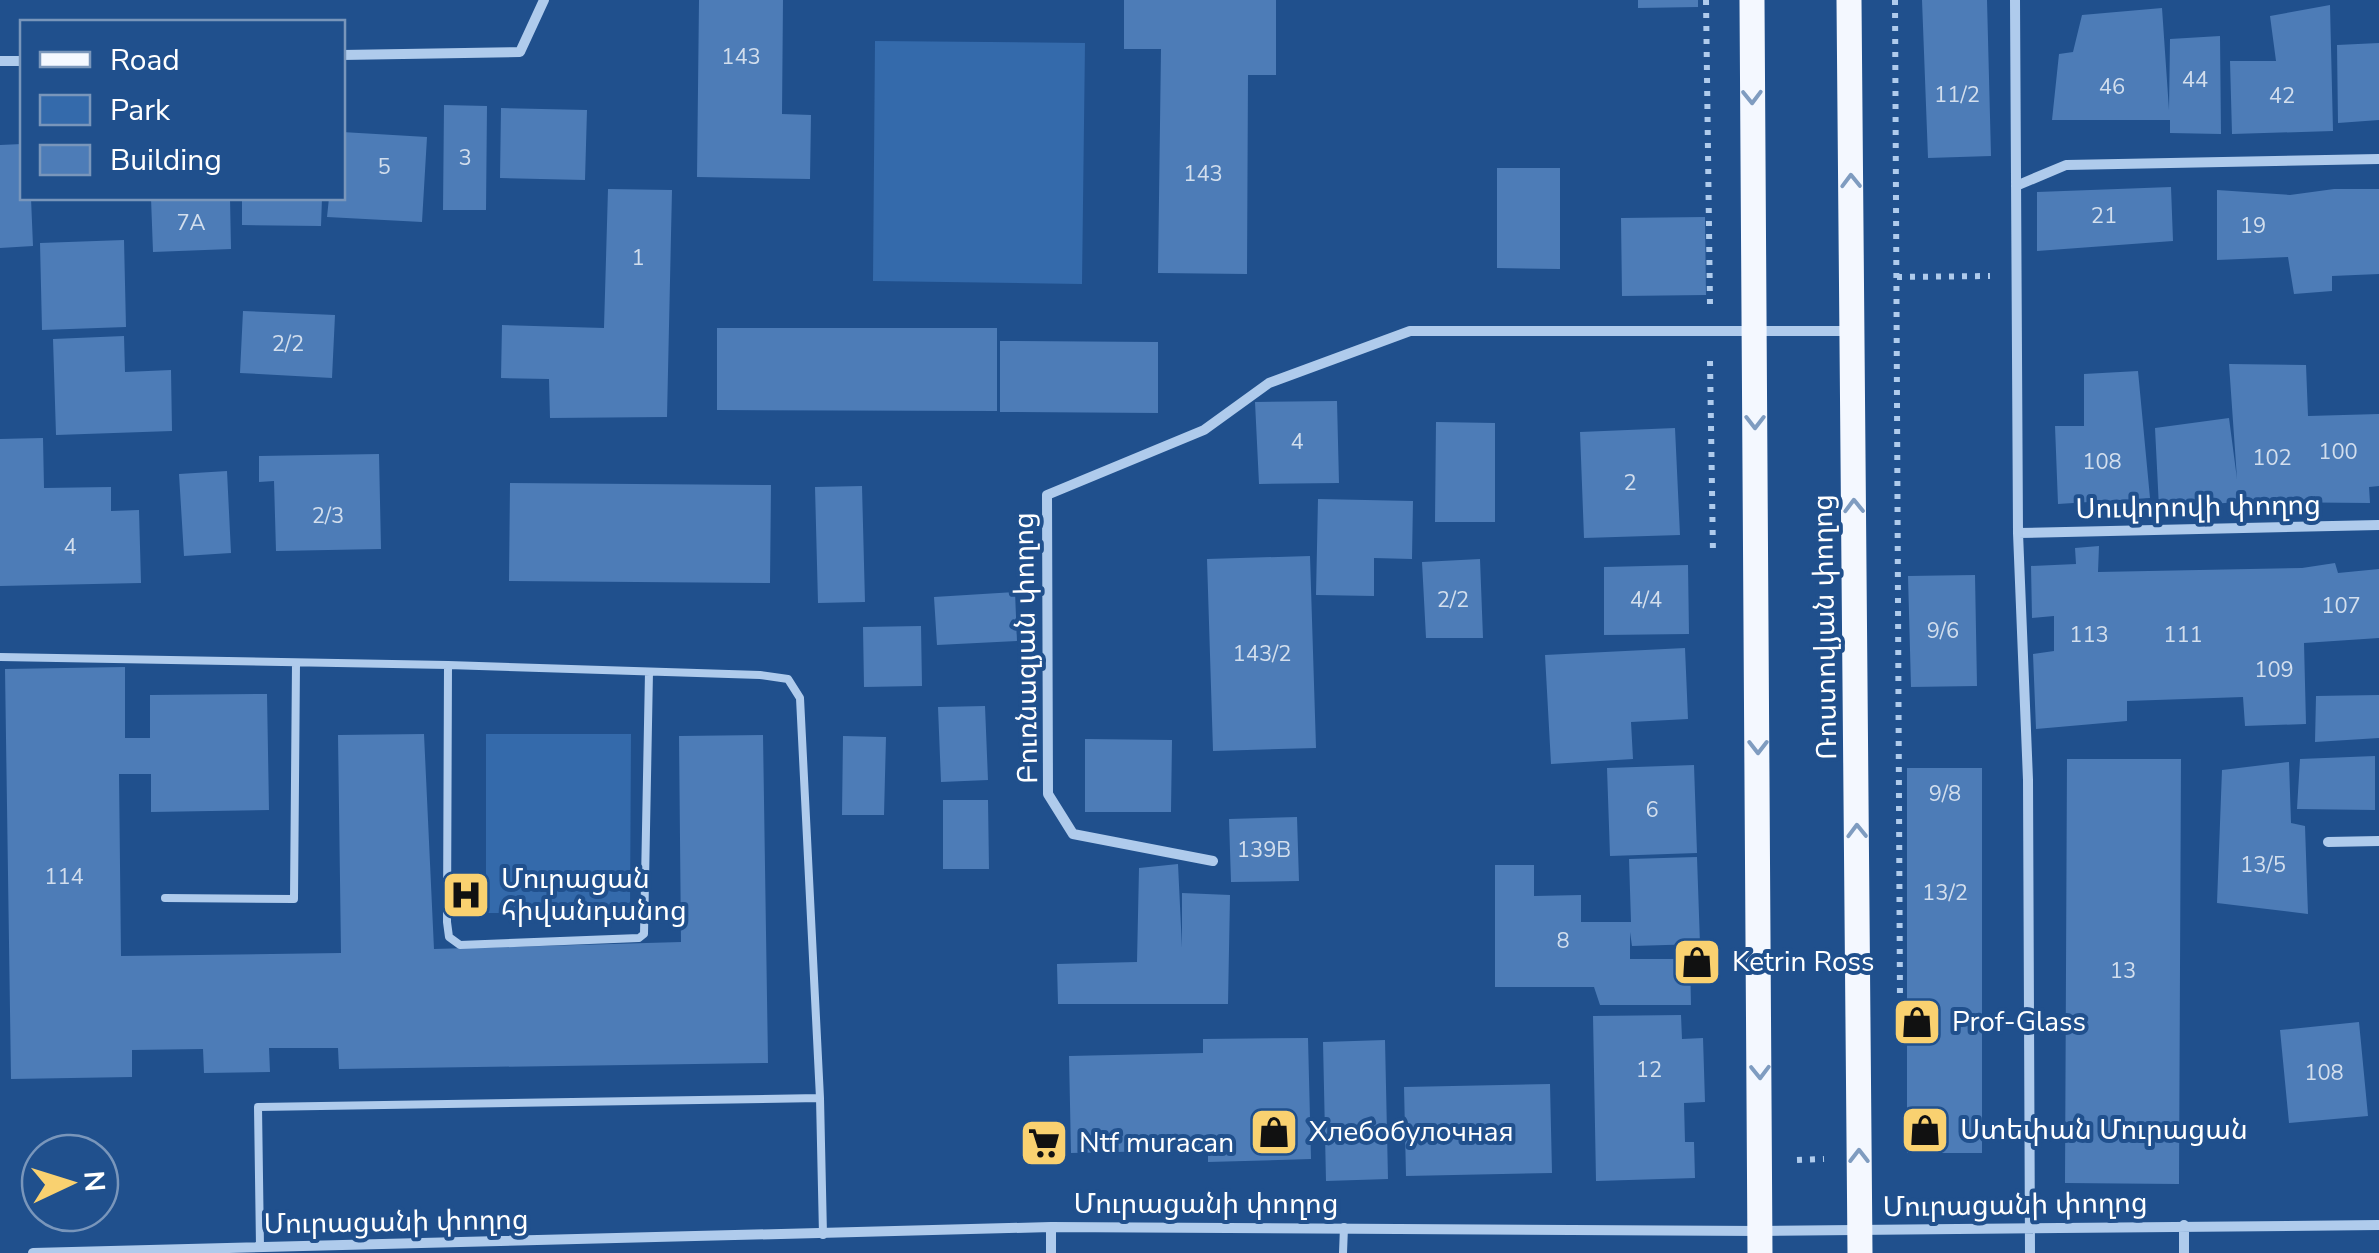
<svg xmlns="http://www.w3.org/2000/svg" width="2379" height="1253" font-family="'Nunito Sans','Noto Sans Armenian',sans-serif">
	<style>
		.green { fill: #346aab }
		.building { fill: #4d7cb7 }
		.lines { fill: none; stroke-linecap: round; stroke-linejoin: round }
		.path { stroke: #afcbec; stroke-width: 6; stroke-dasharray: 5 8; stroke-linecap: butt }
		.service { stroke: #afcbec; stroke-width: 8 }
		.minor { stroke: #afcbec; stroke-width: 10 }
		.primary { stroke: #f4f8ff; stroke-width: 25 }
		.oneway { stroke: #7f9cc0 }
		.labels { text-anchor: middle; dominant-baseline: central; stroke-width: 8; stroke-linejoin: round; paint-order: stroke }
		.number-label { font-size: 22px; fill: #d2deed }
		.street-label { font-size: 28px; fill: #fff; stroke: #20508d }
		.poi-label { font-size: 28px; fill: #fff; stroke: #20508d; text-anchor: start }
	</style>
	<rect width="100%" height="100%" fill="#20508d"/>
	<path class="green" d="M875 41 1085 43 1082 284 873 281Z
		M486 734H631L630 913H486Z"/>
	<path class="building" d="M699 0H783L782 114 811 115 810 179 697 177Z
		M1124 0H1276V75H1248L1247 274 1158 273 1161 49H1124Z
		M1638 0H1698V7L1638 8Z
		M1922 0H1987L1991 156 1928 158Z
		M2330 5 2333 131 2232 134 2230 61H2276L2270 16Z
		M2162 8 2169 110 2170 39 2220 36 2221 134 2170 133V120H2052L2059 54 2073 52 2082 15Z
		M2379 43V120L2338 123 2337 45Z
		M444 105 487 106 486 210H443Z
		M501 108 587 110 585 180 500 178Z
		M342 132 427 137 422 222 327 217 329 198H342Z
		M22 144V198H31L33 246 0 248V145Z
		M1497 168H1560V269L1497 268Z
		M2171 187 2173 241 2037 251V192Z
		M608 189 672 190 667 417 550 418 549 379 501 378 502 325 604 328Z
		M2334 189H2379V274L2332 276V291L2294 294 2288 257 2217 260V190L2290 195Z
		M151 198H230L231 249 153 252Z
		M242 198H322L321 226 242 225Z
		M1705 217 1706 295 1622 296 1621 218Z
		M124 240 126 327 42 330 40 243Z
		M243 311 335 315 332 378 240 373Z
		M717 328H997V411L717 410Z
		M124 336 125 372 171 370 172 431 56 435 53 339Z
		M1000 341 1158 342V413L1000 412Z
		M2229 364 2306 365 2308 416 2379 414V486L2369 487 2370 503 2238 502 2159 508 2155 428 2229 418 2237 479Z
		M2138 371 2150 498 2058 504 2055 426H2084V374Z
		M1337 401 1339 483 1259 484 1255 402Z
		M1436 422 1495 423V522H1435Z
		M1675 428 1680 535 1584 538 1580 432Z
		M43 438 44 488 111 487V511L139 510 141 583 0 586V439Z
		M379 454 381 549 276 551 274 481 259 482V456Z
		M227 471 231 553 184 556 179 474Z
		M510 483 771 485 770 583 509 581Z
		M862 486 865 602 818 603 815 487Z
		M1318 499 1413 501 1412 559 1374 558V596L1316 595Z
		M2099 546 2098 572 2302 568 2335 563 2338 573 2379 569V638L2304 643 2306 724 2245 726 2243 697 2127 701V721L2036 729 2033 654 2054 651V616L2032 618 2031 566 2076 564 2075 548Z
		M1310 556 1316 748 1213 751 1207 559Z
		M1480 559 1483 638H1426L1422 562Z
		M1688 565 1689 634 1604 635V567Z
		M1975 575 1977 686 1911 687 1908 576Z
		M1015 592 1017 641 937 645 934 597Z
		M921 626 922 686 864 687 863 627Z
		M1685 648 1688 719 1631 722 1633 759 1551 764 1545 655Z
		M125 667V738H150V695L267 694 269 810 151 812V774H119L121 956 341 953 338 735 424 734 434 949 681 942 679 736 763 735 768 1063 339 1069 338 1048H269L270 1072 204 1073 203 1049 132 1050V1077L11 1079 5 669Z
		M2379 695V738L2315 742 2316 696Z
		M985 706 988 780 941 782 938 707Z
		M843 736 886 737 884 815H842Z
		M1085 739 1172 740 1171 812H1085Z
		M2375 756V810L2297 809 2300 759Z
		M2067 759H2181L2179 1184 2065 1183Z
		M2289 762 2291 823 2305 826 2308 914 2217 903 2222 770Z
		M1694 765 1697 853 1610 856 1607 768Z
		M1907 768H1982V1153H1907Z
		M943 800H988L989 869H943Z
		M1297 817 1299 881 1231 882 1229 819Z
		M1697 857 1700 944 1632 946 1630 932V959H1690L1691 1005H1600L1594 987H1495V865H1534V896L1581 895V922H1631L1629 859Z
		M1178 864 1182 948V893L1230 895 1228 1004H1058L1057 964 1137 962 1139 868Z
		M1681 1015 1682 1039 1703 1038 1705 1102 1684 1103 1685 1142H1694L1695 1178 1596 1181 1593 1016Z
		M2359 1022 2368 1116 2289 1123 2280 1030Z
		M1308 1038 1311 1159 1208 1162V1150L1071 1153 1069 1056 1203 1053V1039Z
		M1385 1040 1388 1179 1326 1181 1323 1042Z
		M1550 1084 1552 1173 1406 1176 1404 1087Z"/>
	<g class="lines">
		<path class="path" d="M1706 0 1710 304
			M1895 0 1900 1004
			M1897 277 1990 276
			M1710 361 1713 554
			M1797 1160 1824 1159"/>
		<path class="service" d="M0 657 448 665 760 675 788 679 800 698 820 1098
			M448 665 447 922 449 937 460 945 639 938 644 934 649 672
			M165 898 294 899 296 663
			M260 1247 258 1107 820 1098 823 1235
			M1343 1253 1344 1227"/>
		<path class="minor" d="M2015 0 2018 533 2028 780 2030 1253
			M342 55 520 52 544 0
			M0 61H22
			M2016 186 2066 165 2379 159
			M2018 533 2379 525
			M2328 842 2379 841
			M1213 861 1073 834 1048 794 1047 495 1204 430 1269 383 1410 331H1852
			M1051 1227V1253
			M33 1253 1051 1227 1760 1231 2379 1225
			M2184 1253V1225"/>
		<path class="primary" d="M1752 0 1760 1253
			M1849 0 1860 1253"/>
	</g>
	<defs><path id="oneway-chevron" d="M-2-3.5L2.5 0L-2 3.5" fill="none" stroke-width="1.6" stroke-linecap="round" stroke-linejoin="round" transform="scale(2.5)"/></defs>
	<g class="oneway">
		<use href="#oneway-chevron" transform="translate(1752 97) rotate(89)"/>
		<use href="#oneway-chevron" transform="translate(1851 181) rotate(-91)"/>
		<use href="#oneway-chevron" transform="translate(1755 422) rotate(90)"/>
		<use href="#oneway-chevron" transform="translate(1854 506) rotate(-91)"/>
		<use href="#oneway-chevron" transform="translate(1758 747) rotate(90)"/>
		<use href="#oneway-chevron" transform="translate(1857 831) rotate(-91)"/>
		<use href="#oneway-chevron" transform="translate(1760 1072) rotate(89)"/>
		<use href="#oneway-chevron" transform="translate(1859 1156) rotate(-90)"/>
	</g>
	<defs>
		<g id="hospital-square" transform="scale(2.5)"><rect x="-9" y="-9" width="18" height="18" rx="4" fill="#f9d170" stroke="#20508d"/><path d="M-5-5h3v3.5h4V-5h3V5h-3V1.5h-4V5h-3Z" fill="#111"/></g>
		<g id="shop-square" transform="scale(2.5)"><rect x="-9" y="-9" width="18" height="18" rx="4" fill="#f9d170" stroke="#20508d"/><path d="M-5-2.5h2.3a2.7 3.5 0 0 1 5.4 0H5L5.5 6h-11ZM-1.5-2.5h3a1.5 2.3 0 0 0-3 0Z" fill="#111"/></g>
		<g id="supermarket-square" transform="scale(2.5)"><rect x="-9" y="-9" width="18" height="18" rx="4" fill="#f9d170" stroke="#20508d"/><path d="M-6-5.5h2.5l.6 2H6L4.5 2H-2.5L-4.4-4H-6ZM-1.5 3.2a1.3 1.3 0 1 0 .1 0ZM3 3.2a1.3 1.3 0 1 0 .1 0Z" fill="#111"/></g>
	</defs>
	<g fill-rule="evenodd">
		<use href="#hospital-square" x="466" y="895"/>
		<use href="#shop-square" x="1697" y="962"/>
		<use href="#shop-square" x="1917" y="1022"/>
		<use href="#shop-square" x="1925" y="1130"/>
		<use href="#shop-square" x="1274" y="1132"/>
		<use href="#supermarket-square" x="1044" y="1143"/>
	</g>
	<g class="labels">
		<g class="number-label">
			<text x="741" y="57">143</text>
			<text x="2195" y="80">44</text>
			<text x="2112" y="87">46</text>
			<text x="1957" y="95">11/2</text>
			<text x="2282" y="96">42</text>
			<text x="465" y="158">3</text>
			<text x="384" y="167">5</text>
			<text x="1203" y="174">143</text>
			<text x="2104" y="216">21</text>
			<text x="191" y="223">7A</text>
			<text x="2253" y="226">19</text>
			<text x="638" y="258">1</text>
			<text x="288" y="344">2/2</text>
			<text x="1297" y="442">4</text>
			<text x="2338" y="452">100</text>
			<text x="2272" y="458">102</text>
			<text x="2102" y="462">108</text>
			<text x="1630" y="483">2</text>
			<text x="328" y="516">2/3</text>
			<text x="70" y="547">4</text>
			<text x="1453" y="600">2/2</text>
			<text x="1646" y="600">4/4</text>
			<text x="2341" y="606">107</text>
			<text x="1943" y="631">9/6</text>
			<text x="2089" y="635">113</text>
			<text x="2183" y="635">111</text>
			<text x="1262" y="654">143/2</text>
			<text x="2274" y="670">109</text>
			<text x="1945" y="794">9/8</text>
			<text x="1652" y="810">6</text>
			<text x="1264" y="850">139B</text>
			<text x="2263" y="865">13/5</text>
			<text x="64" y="877">114</text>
			<text x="1945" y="893">13/2</text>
			<text x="1563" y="941">8</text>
			<text x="2123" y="971">13</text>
			<text x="1649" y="1070">12</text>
			<text x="2324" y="1073">108</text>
		</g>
		<g class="street-label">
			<text transform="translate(2198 507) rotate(-1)">Սուվորովի փողոց</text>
			<text transform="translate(1825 627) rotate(-91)">Ռոստովյան փողոց</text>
			<text transform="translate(1026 648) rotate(-91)">Բուռնազյան փողոց</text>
			<text x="1206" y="1204">Մուրացանի փողոց</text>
			<text transform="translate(2015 1205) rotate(-1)">Մուրացանի փողոց</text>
			<text transform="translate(396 1222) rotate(-1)">Մուրացանի փողոց</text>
		</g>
		<g class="poi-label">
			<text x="501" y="879">Մուրացան<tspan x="501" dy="32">հիվանդանոց</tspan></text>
			<text x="1732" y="962">Ketrin Ross</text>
			<text x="1952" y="1022">Prof-Glass</text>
			<text x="1960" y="1130">Ստեփան Մուրացան</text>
			<text x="1309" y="1132">Хлебобулочная</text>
			<text x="1079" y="1143">Ntf muracan</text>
		</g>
	</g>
	<rect x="20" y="20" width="325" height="180" fill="#20508d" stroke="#7996bb" stroke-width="2.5"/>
	<rect x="40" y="52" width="50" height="15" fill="#f4f8ff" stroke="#7996bb" stroke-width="2.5"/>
	<text x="110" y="70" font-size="30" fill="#ffffff">Road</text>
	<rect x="40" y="95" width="50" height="30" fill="#346aab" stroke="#7996bb" stroke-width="2.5"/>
	<text x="110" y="120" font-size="30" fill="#ffffff">Park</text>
	<rect x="40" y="145" width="50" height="30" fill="#4d7cb7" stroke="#7996bb" stroke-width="2.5"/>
	<text x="110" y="170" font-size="30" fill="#ffffff">Building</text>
	<g transform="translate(70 1183) rotate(86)"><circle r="48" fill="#20508d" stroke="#7996bb" stroke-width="2.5"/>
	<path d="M0-8L18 38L0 25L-18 38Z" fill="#f9d170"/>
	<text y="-15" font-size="28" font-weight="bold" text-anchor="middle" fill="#ffffff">N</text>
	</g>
</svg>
